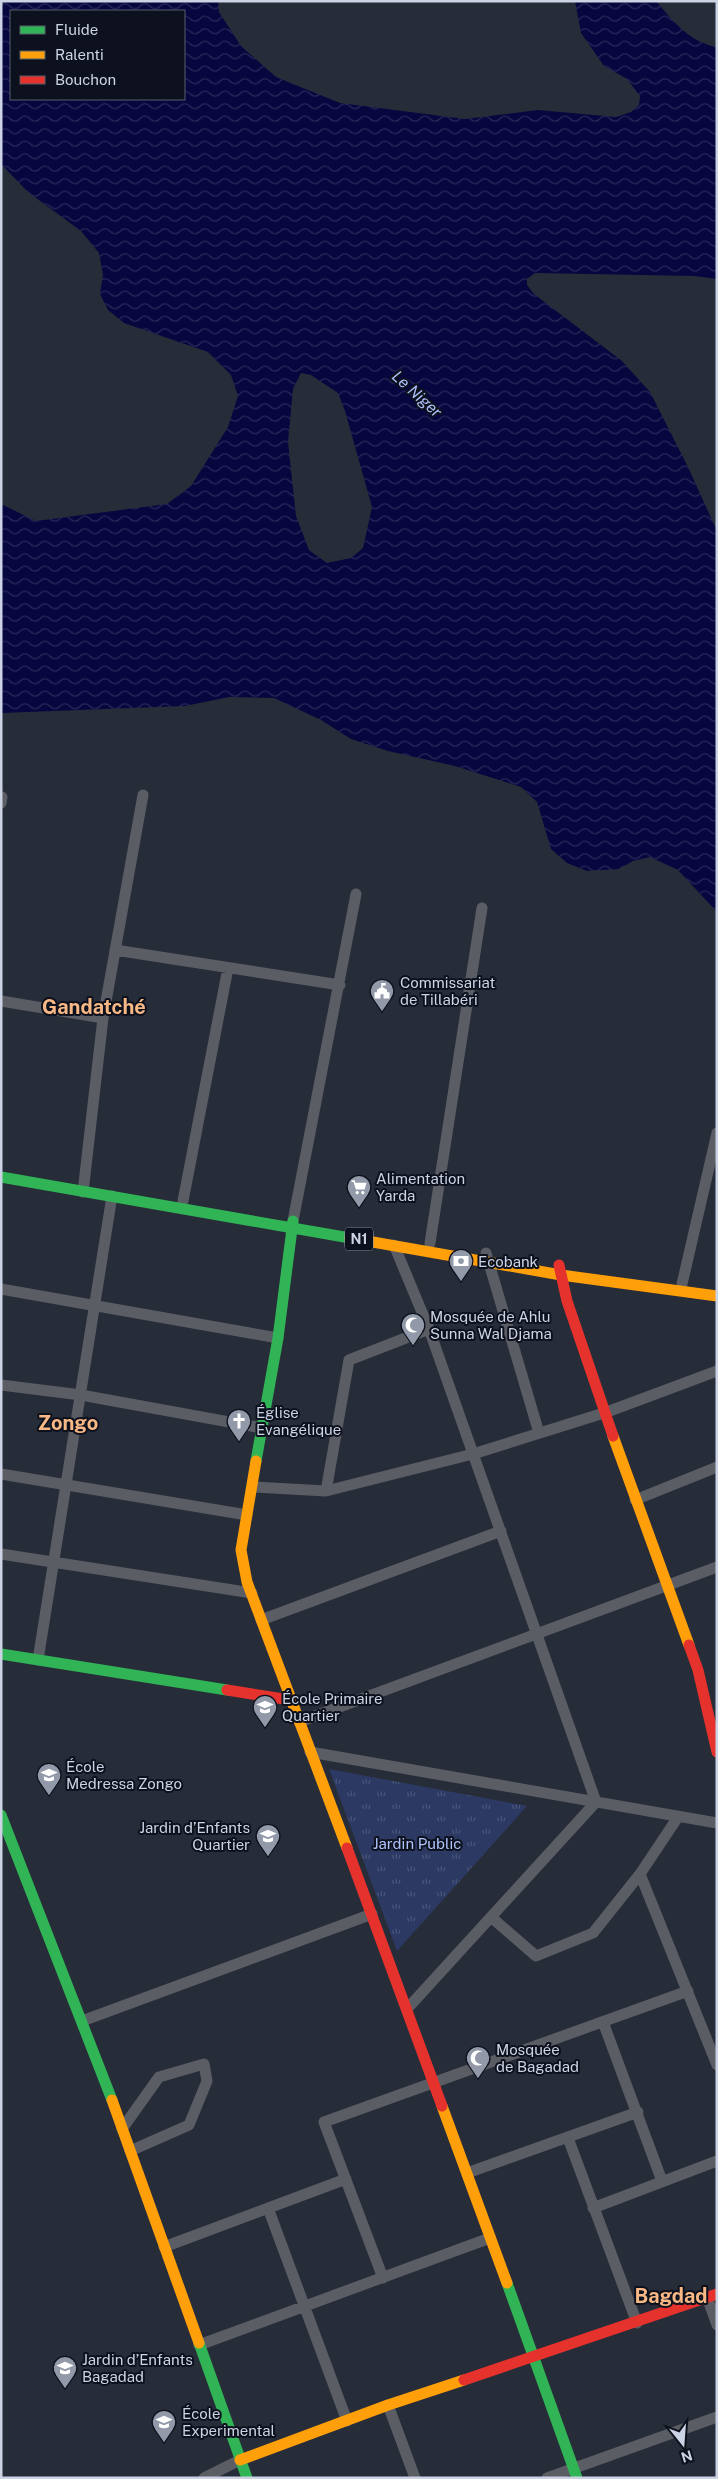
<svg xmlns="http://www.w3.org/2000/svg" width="718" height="2479" font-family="'Public Sans',sans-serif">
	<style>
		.grass { fill: url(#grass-tufts) }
		.water { fill: url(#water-waves); fill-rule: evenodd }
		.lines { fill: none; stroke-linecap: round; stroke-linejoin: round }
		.street { stroke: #5b5d64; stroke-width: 11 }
		.fast { stroke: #30b455; stroke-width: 11 }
		.slow { stroke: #ff9f0a; stroke-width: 11 }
		.jam { stroke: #e5322d; stroke-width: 11 }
		.labels { text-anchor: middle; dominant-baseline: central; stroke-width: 4; stroke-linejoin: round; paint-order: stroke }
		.shield { fill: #0d111d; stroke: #9399a8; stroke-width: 1 }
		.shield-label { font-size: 14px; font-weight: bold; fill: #ccd3e4 }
		.poi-label { font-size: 15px; fill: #ccd3e4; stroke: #0d111d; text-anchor: start }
		.park-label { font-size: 15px; fill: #afc4fd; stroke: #0d111d }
		.water-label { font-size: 16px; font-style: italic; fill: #aabef6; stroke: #0d111d }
		.district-label { font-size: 20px; font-weight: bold; fill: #f8b885; stroke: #0d111d }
	</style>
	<defs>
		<pattern id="grass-tufts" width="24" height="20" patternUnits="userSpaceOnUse" patternTransform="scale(1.25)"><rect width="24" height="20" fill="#2b3963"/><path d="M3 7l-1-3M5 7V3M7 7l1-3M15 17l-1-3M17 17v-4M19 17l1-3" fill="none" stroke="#495579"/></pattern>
		<pattern id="water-waves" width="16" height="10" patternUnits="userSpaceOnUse" patternTransform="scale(1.25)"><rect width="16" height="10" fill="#07063e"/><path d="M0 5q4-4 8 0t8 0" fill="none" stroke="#2a295a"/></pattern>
	</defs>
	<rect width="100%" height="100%" fill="#272c39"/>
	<path class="grass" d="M329 1769 527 1806 397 1951Z"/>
	<path class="water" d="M1 1H218L219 12 241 46 276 77 340 103 465 119 538 110 616 117 631 112 639 105 640 96 627 79 604 66 581 33 575 1H656C673 21 689 42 717 47V279L694 276 535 273 527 279V285L534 294 622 361 650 392 688 467 717 531V912L678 870 650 857 633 861 619 869 587 871 567 863 551 849 537 802 521 787 455 766 388 751 351 739 321 720 274 698 229 697 185 706 1 713V504L36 521 167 504 191 486 228 427 238 396 231 375 208 352 124 323 108 310 100 294 103 275 99 253 81 231 28 192 1 164ZM11 11H184V99H11ZM301 373 311 375 338 393 345 411 372 507 363 548 351 558 327 563 309 550 296 516 288 442 293 389Z"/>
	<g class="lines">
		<path class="street" d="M1 803 2 797
			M115 950 340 985
			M1 1001 103 1018
			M83 1192 103 1018 143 795
			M183 1201 228 968
			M293 1221 356 894
			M430 1243 482 908
			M394 1245 429 1329 596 1802 407 2009
			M486 1253 539 1433
			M682 1284 717 1133
			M1 1289 278 1338
			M1 1385 81 1395 262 1428
			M1 1474 247 1515
			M252 1487 326 1491 473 1454 607 1412 717 1371
			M326 1491 349 1360 429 1329
			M635 1500 717 1467
			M1 1554 252 1593
			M261 1620 501 1531
			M38 1660 112 1196
			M299 1722 717 1567
			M310 1752 717 1823
			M640 1874 717 2065
			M491 1917 536 1956 593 1933 640 1874 678 1817
			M82 2021 372 1914
			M603 2022 662 2181
			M122 2129 159 2077 204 2064 207 2081 189 2125 130 2151
			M568 2138 637 2323
			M467 2173 638 2112
			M268 2208 347 2421
			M593 2208 717 2161
			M164 2247 346 2179
			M383 2278 324 2122 688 1991
			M707 2297 717 2325
			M199 2345 490 2238
			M388 2405 415 2478
			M204 2478 240 2460
			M547 2478 717 2417"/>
		<path class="fast" d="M1 1177 350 1238
			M256 1461 278 1338 293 1221
			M1 1654 227 1690
			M1 1815 112 2100
			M507 2283 577 2478
			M199 2343 247 2478"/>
		<path class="slow" d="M350 1238 561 1275 717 1296
			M613 1436 689 1645
			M256 1461 241 1550 247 1582 347 1848
			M112 2100 199 2343
			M442 2106 507 2283
			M240 2460 388 2405 464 2380"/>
		<path class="jam" d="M559 1265 567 1301 613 1436
			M689 1645 698 1670 717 1752
			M227 1690 290 1700
			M347 1848 442 2106
			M464 2380 717 2294"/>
	</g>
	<defs>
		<g id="civic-pin" transform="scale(1.25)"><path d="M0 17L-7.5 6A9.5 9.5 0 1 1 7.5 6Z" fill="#9299a8" stroke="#0d111d"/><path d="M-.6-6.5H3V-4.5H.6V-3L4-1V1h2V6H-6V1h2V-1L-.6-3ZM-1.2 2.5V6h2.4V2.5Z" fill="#fff"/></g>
		<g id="supermarket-pin" transform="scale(1.25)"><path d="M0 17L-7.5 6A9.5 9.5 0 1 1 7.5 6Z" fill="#9299a8" stroke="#0d111d"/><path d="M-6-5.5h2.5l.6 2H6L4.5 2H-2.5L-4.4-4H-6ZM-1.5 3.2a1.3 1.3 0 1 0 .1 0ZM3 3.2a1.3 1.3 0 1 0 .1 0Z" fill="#fff"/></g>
		<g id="bank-pin" transform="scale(1.25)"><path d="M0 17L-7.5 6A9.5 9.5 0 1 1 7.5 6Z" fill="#9299a8" stroke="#0d111d"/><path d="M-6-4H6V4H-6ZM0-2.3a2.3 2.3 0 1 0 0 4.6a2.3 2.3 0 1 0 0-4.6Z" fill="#fff"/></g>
		<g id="mosque-pin" transform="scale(1.25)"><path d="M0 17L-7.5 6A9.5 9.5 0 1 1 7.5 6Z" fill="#9299a8" stroke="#0d111d"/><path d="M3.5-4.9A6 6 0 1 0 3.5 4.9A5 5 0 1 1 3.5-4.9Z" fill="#fff"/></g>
		<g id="church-pin" transform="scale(1.25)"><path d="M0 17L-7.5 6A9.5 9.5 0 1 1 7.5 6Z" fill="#9299a8" stroke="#0d111d"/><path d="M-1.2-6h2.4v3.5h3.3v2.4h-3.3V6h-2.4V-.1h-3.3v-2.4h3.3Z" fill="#fff"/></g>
		<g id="school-pin" transform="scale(1.25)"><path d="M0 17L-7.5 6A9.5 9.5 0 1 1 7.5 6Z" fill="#9299a8" stroke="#0d111d"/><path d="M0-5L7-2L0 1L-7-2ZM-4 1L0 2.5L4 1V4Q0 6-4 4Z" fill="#fff"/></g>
	</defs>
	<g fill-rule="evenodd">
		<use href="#civic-pin" x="382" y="991"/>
		<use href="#supermarket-pin" x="359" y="1187"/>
		<use href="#bank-pin" x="461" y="1261"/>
		<use href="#mosque-pin" x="413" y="1325"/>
		<use href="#church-pin" x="239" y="1421"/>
		<use href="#school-pin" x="265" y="1707"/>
		<use href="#school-pin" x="49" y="1775"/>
		<use href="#school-pin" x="268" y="1836"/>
		<use href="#mosque-pin" x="478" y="2058"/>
		<use href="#school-pin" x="65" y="2368"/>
		<use href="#school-pin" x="164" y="2422"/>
	</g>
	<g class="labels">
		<rect class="shield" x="345" y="1227.5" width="28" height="23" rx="4"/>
		<g class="shield-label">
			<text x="359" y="1239">N1</text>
		</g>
		<g class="poi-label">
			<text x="400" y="982">Commissariat<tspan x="400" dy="17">de Tillabéri</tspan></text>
			<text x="376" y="1178">Alimentation<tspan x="376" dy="17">Yarda</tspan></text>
			<text x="478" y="1261">Ecobank</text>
			<text x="430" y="1316">Mosquée de Ahlu<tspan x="430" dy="17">Sunna Wal Djama</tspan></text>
			<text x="256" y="1412">Église<tspan x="256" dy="17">Evangélique</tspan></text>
			<text x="282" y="1698">École Primaire<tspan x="282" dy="17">Quartier</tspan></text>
			<text x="66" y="1766">École<tspan x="66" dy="17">Medressa Zongo</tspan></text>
			<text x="250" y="1827" text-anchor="end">Jardin d’Enfants<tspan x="250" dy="17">Quartier</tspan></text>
			<text x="496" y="2049">Mosquée<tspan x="496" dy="17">de Bagadad</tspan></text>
			<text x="82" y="2359">Jardin d’Enfants<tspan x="82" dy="17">Bagadad</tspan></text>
			<text x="182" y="2413">École<tspan x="182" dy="17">Experimental</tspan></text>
		</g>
		<g class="park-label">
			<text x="417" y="1843">Jardin Public</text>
		</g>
		<g class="water-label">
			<text transform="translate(417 394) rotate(42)">Le Niger</text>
		</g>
		<g class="district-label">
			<text x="94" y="1007">Gandatché</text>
			<text x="68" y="1423">Zongo</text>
			<text x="671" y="2296">Bagdad</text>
		</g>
	</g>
	<rect width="718" height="2479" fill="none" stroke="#ccd3e4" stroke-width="5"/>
	<rect x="10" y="10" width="175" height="90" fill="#0d111d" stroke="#595f6d"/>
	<rect x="20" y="26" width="25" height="8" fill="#30b455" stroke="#595f6d"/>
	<text x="55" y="35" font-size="15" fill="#ccd3e4">Fluide</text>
	<rect x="20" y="51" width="25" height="8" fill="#ff9f0a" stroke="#595f6d"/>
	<text x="55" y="60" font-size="15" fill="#ccd3e4">Ralenti</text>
	<rect x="20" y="76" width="25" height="8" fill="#e5322d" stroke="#595f6d"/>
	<text x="55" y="85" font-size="15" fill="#ccd3e4">Bouchon</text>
	<g transform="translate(683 2444) rotate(163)" stroke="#0d111d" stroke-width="4" paint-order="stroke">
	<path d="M0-4L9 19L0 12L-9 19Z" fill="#ccd3e4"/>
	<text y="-8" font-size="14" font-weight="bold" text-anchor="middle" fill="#ccd3e4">N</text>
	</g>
</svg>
